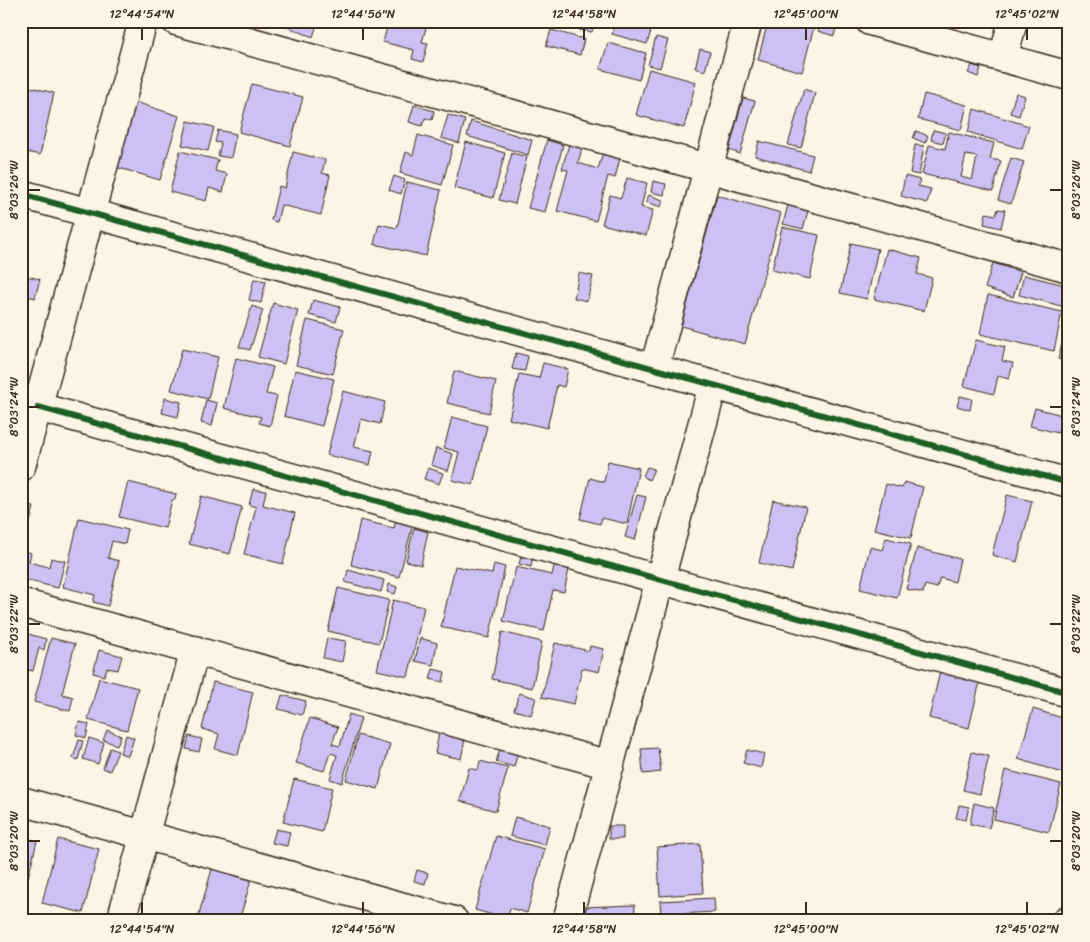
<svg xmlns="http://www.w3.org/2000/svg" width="1090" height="942" font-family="Sriracha,sans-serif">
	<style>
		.building { fill: #cdc1f3; stroke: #3b2a1e; fill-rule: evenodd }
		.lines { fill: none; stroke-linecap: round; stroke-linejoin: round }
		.minor-casing { stroke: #3b2a1e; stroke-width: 31 }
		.minor { stroke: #fcf5e5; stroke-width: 28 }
		.cycleway-casing { stroke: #fcf5e5; stroke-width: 9 }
		.cycleway { stroke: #1b5e20; stroke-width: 6 }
		.ticks { fill: none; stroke: #3b2a1e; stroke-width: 2 }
		.neatline { fill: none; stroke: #3b2a1e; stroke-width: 2 }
		.ticks-label { font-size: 12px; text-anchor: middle; fill: #3b2a1e }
	</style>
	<rect width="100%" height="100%" fill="#fcf5e5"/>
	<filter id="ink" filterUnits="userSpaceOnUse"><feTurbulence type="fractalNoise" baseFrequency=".02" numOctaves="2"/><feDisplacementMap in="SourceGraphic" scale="10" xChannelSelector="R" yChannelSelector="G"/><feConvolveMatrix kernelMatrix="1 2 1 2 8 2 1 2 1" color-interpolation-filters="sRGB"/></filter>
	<g filter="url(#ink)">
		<path class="building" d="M287 21H318L313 37 285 26Z
			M389 21H428L422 42 428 43 423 62 412 59 414 50 383 42Z
			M546 21H573L572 27 545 23Z
			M580 21H594L592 32 579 30Z
			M615 21H654L647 44 612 34Z
			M768 21 799 28 801 21 815 23 802 72 758 60Z
			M821 21 837 24 834 36 818 31Z
			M551 30 584 39 580 55 546 46Z
			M656 37 668 40 660 68 648 65Z
			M608 43 646 53 639 80 600 69Z
			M700 49 710 52 705 71 695 68Z
			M972 65 981 68 978 77 968 73Z
			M649 69 696 82 684 128 636 115Z
			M252 84 303 97 290 146 239 132Z
			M23 85 54 93 40 155 21 151V94Z
			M804 89 815 93 801 148 788 145Z
			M1016 93 1025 96 1019 116 1010 113Z
			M924 94 967 105 961 130 918 119Z
			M743 98 755 101 740 154 729 150Z
			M135 102 179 116 160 180 116 167Z
			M414 105 434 111 432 120 425 118 422 126 409 122Z
			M974 109 1029 126 1022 149 968 132Z
			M448 115 465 120 459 143 441 138Z
			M188 121 214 127 208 151 182 145Z
			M471 121 532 140 528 155 467 136Z
			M218 130 236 134 231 158 218 156 221 143 215 142Z
			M933 130 946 133 943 143 931 140Z
			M916 131 928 136 925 143 913 138Z
			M949 132 994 143 990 159 1001 161 993 191 922 174 929 145 945 149ZM966 155 977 157 972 180 961 177Z
			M418 135 453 145 442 185 400 173 406 152 413 155Z
			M547 140 563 145 545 212 528 208Z
			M759 141 813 155 809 171 755 156Z
			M466 142 505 153 493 198 454 188Z
			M569 144 582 148 578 163 598 169 604 149 621 154 615 178 608 176 596 221 557 211 568 170 562 169Z
			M915 145 924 146 919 175 910 173Z
			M180 151 218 160 215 171 227 174 223 192 209 188 206 201 170 192Z
			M293 152 325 160 322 173 330 175 321 215 281 205 277 222 271 220 279 186 285 188Z
			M512 153 527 157 515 204 499 200Z
			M1011 158 1024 162 1011 204 998 200Z
			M394 176 405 180 401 194 389 190Z
			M905 176 920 180 918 186 931 189 927 203 901 196Z
			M627 178 647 183 641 207 653 210 646 236 602 224 610 195 621 198Z
			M653 181 666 184 664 195 651 192Z
			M407 182 441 190 426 256 374 244 379 224 397 228Z
			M649 195 663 200 661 207 646 202Z
			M717 195 781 213 745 344 681 326Z
			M788 205 808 211 803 229 783 224Z
			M998 209 1005 210 1001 228 984 224 986 213 996 215Z
			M782 227 819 235 810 279 772 270Z
			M851 243 878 249 867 299 840 293Z
			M887 249 921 258 917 274 932 278 924 311 874 299Z
			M993 263 1021 272 1013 297 985 288Z
			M579 273 593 276 587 301 574 298Z
			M21 275 40 279 35 298 21 294Z
			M1024 275 1069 286V308L1019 295Z
			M254 279 266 281 261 303 249 300Z
			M988 295 1062 312 1054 351 980 334Z
			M313 300 340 307 336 322 309 315Z
			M273 303 298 310 284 364 258 357Z
			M252 306 263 310 250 350 239 347Z
			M1069 317V362L1058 359Z
			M307 320 344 329 333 374 296 365Z
			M976 340 1005 347 1002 361 1013 363 1009 379 998 376 994 394 964 386Z
			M182 349 218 357 208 399 171 390Z
			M516 353 528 356 525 371 512 369Z
			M236 358 273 367 266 394 277 396 270 426 259 423 261 417 224 408Z
			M543 363 568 369 564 387 557 385 547 428 509 419 519 374 539 378Z
			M295 370 334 379 322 426 284 416Z
			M454 371 496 381 489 413 447 403Z
			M343 391 385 402 380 424 361 419 354 447 373 451 370 465 327 455Z
			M960 396 972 399 970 410 957 406Z
			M165 398 181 402 178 417 162 413Z
			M206 400 217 403 212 426 201 423Z
			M1035 408 1062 415 1058 433 1030 426Z
			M452 417 487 426 473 485 452 480 459 452 444 448Z
			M436 448 453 454 448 471 431 465Z
			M608 461 639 468 627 524 602 518 600 524 580 519 590 478 604 482Z
			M647 467 654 469 649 480 643 476Z
			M428 468 443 473 439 484 424 479Z
			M128 482 176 494 175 500H172L165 528 119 517Z
			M904 482 923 487 911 538 874 529 886 484 902 488Z
			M253 489 266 491 263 505 295 513 283 564 244 554 256 507 249 505Z
			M637 495 646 497 635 540 625 537Z
			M1007 495 1032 501 1017 562 992 555Z
			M201 496 242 507 230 554 189 544Z
			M773 500 806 507 792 571 759 563Z
			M27 506 34 507 30 522 23 521Z
			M79 518 128 530 125 544 112 541 108 558 119 561 108 606 93 602 95 595 63 587Z
			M360 520 394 528 396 520 413 524 399 577 351 565Z
			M414 528 428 532 421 565 406 561Z
			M886 538 911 544 897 598 860 589 870 547 882 550Z
			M917 548 960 559 955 582 940 578 937 588 925 585 923 593 906 589Z
			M21 550 31 553 29 562 49 567 51 558 65 561 58 588 21 579Z
			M522 553 533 556 531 567 519 564Z
			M555 562 570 565 564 592 553 590 544 631 503 621 516 567 552 575Z
			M494 564 505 567 489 638 441 627 455 566 492 574Z
			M348 570 384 580 381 592 345 582Z
			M389 584 397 587 395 594 387 592Z
			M338 588 389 600 379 643 328 631Z
			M393 600 424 607 408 677 377 670Z
			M21 632 46 639 44 650 39 648 33 671 21 668Z
			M502 632 542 642 532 688 492 679Z
			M51 638 75 644 62 694 73 697 70 711 34 702Z
			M327 638 346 641 342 662 323 658Z
			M420 638 437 643 433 665 415 661Z
			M555 643 589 651 590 646 604 649 599 672 582 668 574 704 542 697Z
			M99 650 122 656 118 670 107 668 104 676 93 673Z
			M941 667 981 677 969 728 929 718Z
			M433 669 445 672 443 682 430 679Z
			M99 678 138 688 127 730 88 720Z
			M213 682 253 692 238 755 215 749 219 734 202 729Z
			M519 693 536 698 531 715 514 710Z
			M282 695 306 701 302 715 278 709Z
			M1033 709 1069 720V775L1018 759Z
			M349 714 361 718 342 783 330 779 337 755 330 753 324 771 296 763 310 718 338 727 332 744 340 746Z
			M79 722 89 724 86 738 76 735Z
			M107 730 121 736 117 745 103 740Z
			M439 733 465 739 461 759 435 753Z
			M126 735 134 738 128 756 120 753Z
			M358 735 390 744 378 789 346 780Z
			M189 736 202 739 199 752 186 749Z
			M89 738 104 743 98 764 83 759Z
			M503 739 520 744 514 767 496 762Z
			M79 740 83 741 78 760 73 758Z
			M110 748 118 751 110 771 103 768Z
			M658 748 661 772 643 774 641 749Z
			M747 750 764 754 761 768 743 763Z
			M972 752 989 756 980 794 963 790Z
			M480 761 508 768 496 811 460 801 469 768 478 770Z
			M1005 770 1061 784 1049 832 994 819Z
			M294 779 332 788 322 832 283 822Z
			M974 803 994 808 989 828 970 824Z
			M959 805 969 807 966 820 956 818Z
			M515 817 550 826 545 845 510 836Z
			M609 826H623V839H609Z
			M276 829 290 832 287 846 272 843Z
			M496 836 545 849 527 913 510 908 507 919 475 910Z
			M21 837 37 841 25 890 21 889Z
			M58 839 99 849 83 913 42 903Z
			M700 844 703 893 660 896 657 847Z
			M212 869 251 880 239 921H197Z
			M417 870 428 873 425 884 414 881Z
			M714 898 715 912 661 915 660 901Z
			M635 905 634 921H579L583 907Z"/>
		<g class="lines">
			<g class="minor-casing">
				<path id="minor" d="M176 21 1069 268
					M870 21 1069 76
					M1003 58 1013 21
					M21 194 1069 483
					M654 369 748 21
					M38 407 1069 693
					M21 467 143 21
					M21 603 610 765
					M21 801 454 921
					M121 921 195 650
					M567 921 713 385
					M1066 921 1069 919"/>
			</g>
			<use href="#minor" class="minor"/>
			<g class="cycleway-casing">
				<path id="cycleway" d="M21 194 1069 483
					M38 407 1069 693"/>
			</g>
			<use href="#cycleway" class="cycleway"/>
		</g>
	</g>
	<path class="ticks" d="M142 28V40M363 28V40M584 28V40M806 28V40M1027 28V40M28 190H40M1050 190H1062M28 407H40M1050 407H1062M28 624H40M1050 624H1062M28 841H40M1050 841H1062M142 902V914M363 902V914M584 902V914M806 902V914M1027 902V914"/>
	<rect width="1090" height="942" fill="none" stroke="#fcf5e5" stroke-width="55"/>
	<rect x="28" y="28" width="1034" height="886" class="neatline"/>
	<g class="ticks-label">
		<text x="142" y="18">12°44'54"N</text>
		<text x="363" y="18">12°44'56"N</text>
		<text x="584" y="18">12°44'58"N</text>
		<text x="806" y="18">12°45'00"N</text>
		<text x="1027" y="18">12°45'02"N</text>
		<text transform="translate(1076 190) rotate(-90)" y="4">8°03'26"W</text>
		<text transform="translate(14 190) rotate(-90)" y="4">8°03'26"W</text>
		<text transform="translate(1076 407) rotate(-90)" y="4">8°03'24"W</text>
		<text transform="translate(14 407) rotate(-90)" y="4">8°03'24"W</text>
		<text transform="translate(1076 624) rotate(-90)" y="4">8°03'22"W</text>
		<text transform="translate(14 624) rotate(-90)" y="4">8°03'22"W</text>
		<text transform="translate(1076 841) rotate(-90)" y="4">8°03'20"W</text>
		<text transform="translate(14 841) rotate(-90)" y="4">8°03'20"W</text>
		<text x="142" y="933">12°44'54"N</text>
		<text x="363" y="933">12°44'56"N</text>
		<text x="584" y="933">12°44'58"N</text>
		<text x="806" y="933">12°45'00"N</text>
		<text x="1027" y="933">12°45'02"N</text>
	</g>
</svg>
